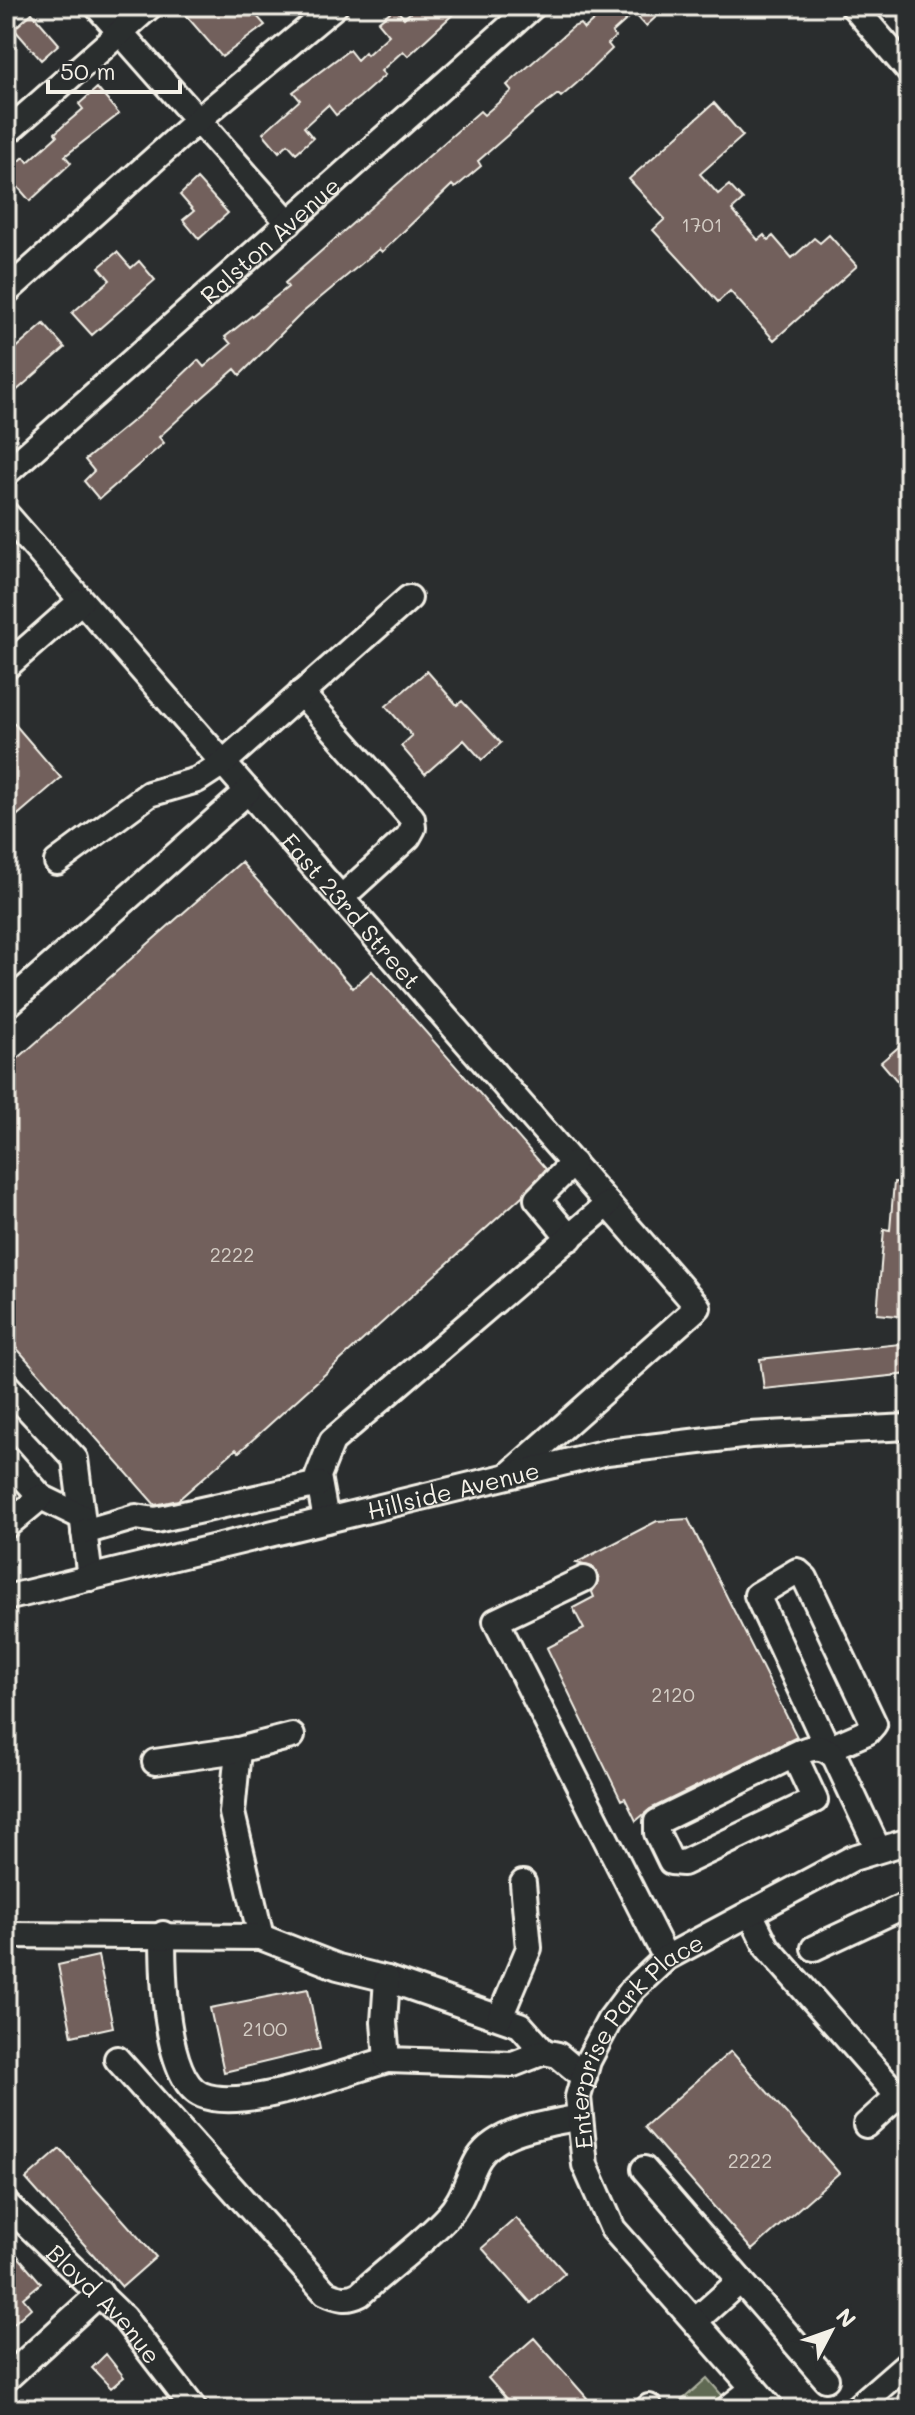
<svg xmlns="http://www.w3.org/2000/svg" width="915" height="2415" font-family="Mali,sans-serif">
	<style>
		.green { fill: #616b52; stroke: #aaae9d; stroke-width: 2 }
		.building { fill: #72605b; stroke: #f4f1e8; stroke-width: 2 }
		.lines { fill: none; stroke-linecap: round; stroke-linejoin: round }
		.minor-casing { stroke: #f4f1e8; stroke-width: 30 }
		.minor { stroke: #2a2d2e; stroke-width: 24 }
		.labels { text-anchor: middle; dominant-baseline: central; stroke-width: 7; stroke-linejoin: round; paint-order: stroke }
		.number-label { font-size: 20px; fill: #d4cdc5 }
		.street-label { font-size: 24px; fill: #f4f1e8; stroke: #2a2d2e }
	</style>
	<rect width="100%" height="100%" fill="#2a2d2e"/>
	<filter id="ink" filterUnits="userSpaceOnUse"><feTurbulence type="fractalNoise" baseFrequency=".0125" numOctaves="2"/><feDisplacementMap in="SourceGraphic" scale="16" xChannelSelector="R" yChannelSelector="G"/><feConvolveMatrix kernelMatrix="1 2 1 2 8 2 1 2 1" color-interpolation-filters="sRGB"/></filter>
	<g filter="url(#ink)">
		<path class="green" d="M707 2378 734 2409H672Z"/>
		<path class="building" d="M190 6H248L265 25 222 57 183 12Z
			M418 6H462L408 56 403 51 381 71 385 75 360 97 336 115 328 105 304 127 313 138 296 153 288 144 279 152 263 133 300 100 293 92 349 50 357 60 365 52 367 55 389 35 378 22 395 8 404 18Z
			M610 6H668L646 26 634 13 612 33 615 37 608 44 612 49 577 83 561 97 558 94 533 113 478 161 481 166 455 188 452 185 382 252 379 249 302 313 240 375 235 369 195 404 159 437 164 443 99 499 84 481 94 471 85 460 146 410 198 360 204 367 231 344 225 337 288 287 285 283 480 111 484 115 512 91 507 85 573 27 580 24 584 29Z
			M32 13 59 44 41 60 14 29Z
			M97 88 119 114 65 156 71 163 30 201 6 173 24 157 28 162 57 136 55 133 83 109 79 104Z
			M714 103 743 136 700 174 718 194 729 185 743 200 732 210 758 240 764 235 768 240 773 236 792 258 814 238 820 243 829 235 857 266 774 340 730 291 718 302 687 267 653 230 665 219 629 179Z
			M197 179 228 213 199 239 183 220 194 211 180 195Z
			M117 252 131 268 139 261 155 280 92 335 72 313 110 280 99 267Z
			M44 324 65 348 6 400V357Z
			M427 671 457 705 462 701 501 743 482 760 464 740 425 774 401 746 412 736 386 706Z
			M6 714 61 778 6 825Z
			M241 862 353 988 372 971 546 1169 522 1196 239 1452 236 1449 178 1500 155 1505 6 1336V1069Z
			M909 1038V1095L881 1062Z
			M894 1182 909 1183V1317L877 1314 884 1229 890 1230Z
			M909 1343V1374L764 1389 760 1359Z
			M688 1519 797 1737 650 1809 636 1821 625 1798 621 1800 547 1648 584 1629 573 1608 594 1597 592 1592 599 1579 593 1567 576 1563 657 1521Z
			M98 1956 113 2027 72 2036 58 1965Z
			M308 1989 320 2049 224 2072 210 2008Z
			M731 2051 839 2173 752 2250 644 2127Z
			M60 2149 156 2257 122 2287 26 2179Z
			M516 2218 565 2273 531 2303 482 2248Z
			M17 2255 41 2283 23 2298 31 2308 13 2324 6 2316V2286L12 2281 6 2274V2265Z
			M534 2338 587 2398 574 2409H515L488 2378Z
			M106 2354 124 2377 111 2388 92 2368Z"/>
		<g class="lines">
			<g class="minor-casing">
				<g id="minor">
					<path d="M97 6 289 223"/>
					<path d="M853 6 909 71"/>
					<path d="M6 133 150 6"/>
					<path d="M6 292 198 120 335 6"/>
					<path id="s1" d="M6 473 533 6"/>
					<path id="s2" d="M6 514 698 1307 509 1475"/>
					<path d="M6 667 81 601"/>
					<path d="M301 693 412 818 413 828 408 837 341 898"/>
					<path d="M57 862 149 794 197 780 223 763 409 598"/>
					<path d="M6 1006 248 791"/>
					<path d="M570 1238 537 1199 573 1163"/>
					<path d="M6 1385 75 1459 90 1578"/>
					<path d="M6 1457 41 1497 82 1517"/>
					<path d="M326 1520 318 1476 332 1441 608 1204"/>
					<path d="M6 1526 41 1497"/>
					<path d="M84 1532 136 1517 156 1520 319 1484"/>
					<path d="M797 1571 805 1578 874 1724 867 1732 828 1749 757 1595Z"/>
					<path d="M584 1579 496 1621 666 1958"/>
					<path id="s3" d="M6 1598 607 1452 750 1435 909 1427"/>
					<path d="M238 1750 232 1813 261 1937"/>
					<path d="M794 1755 815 1800 683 1863 671 1862 657 1833V1822L794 1755C810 1747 822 1743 835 1757L878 1849"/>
					<path d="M155 1762 238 1750 292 1736"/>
					<path d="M750 1913 767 1947 898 2096 866 2125"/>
					<path d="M163 1934C163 1969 164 2080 202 2095 244 2112 342 2073 387 2060"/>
					<path d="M6 1935 261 1937 338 1967 387 1979 520 2025 544 2052"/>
					<path d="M814 1948 908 1904"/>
					<path d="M387 1979 384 2022 387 2060 513 2064 544 2052 558 2055 584 2077"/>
					<path d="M500 2017 529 1948 523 1883"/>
					<path d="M117 2059 325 2292C338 2298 347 2301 360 2294 388 2268 421 2245 447 2217 463 2200 466 2183 476 2163 493 2129 546 2125 579 2117"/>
					<path d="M644 2169 826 2379"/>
					<path id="s4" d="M6 2204 124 2318 194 2409"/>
					<path d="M695 2321 740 2281"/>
					<path d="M6 2379 100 2293"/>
					<path d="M647 2409 649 2407"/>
					<path d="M727 2409 754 2388"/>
					<path id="s5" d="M772 2409 613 2229 585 2165 578 2097 588 2061 609 2021 633 1989 666 1958 853 1858 909 1841"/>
					<path d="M855 2409 909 2362"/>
				</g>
			</g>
			<use href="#minor" class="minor"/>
		</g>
	</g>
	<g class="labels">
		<g class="number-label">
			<text x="702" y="224">1701</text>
			<text x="232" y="1254">2222</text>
			<text x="673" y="1694">2120</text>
			<text x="265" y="2028">2100</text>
			<text x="750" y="2160">2222</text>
		</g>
		<g class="street-label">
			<text stroke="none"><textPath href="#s1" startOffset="352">Ralston Avenue</textPath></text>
			<text stroke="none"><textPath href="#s2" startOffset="526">East 23rd Street</textPath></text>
			<text stroke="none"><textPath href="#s3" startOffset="460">Hillside Avenue</textPath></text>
			<text stroke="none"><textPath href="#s5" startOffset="456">Enterprise Park Place</textPath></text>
			<text stroke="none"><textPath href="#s4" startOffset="140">Bloyd Avenue</textPath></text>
		</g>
	</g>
	<rect width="915" height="2415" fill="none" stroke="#2a2d2e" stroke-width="32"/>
	<rect x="16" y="16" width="883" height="2383" fill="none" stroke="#f4f1e8" stroke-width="3" filter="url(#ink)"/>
	<g transform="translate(831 2331) rotate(49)" stroke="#2a2d2e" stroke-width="6" paint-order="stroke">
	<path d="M0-6L14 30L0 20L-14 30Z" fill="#f4f1e8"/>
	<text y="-12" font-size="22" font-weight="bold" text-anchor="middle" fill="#f4f1e8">N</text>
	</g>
	<path d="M48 80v12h132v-12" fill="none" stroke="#f4f1e8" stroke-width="4"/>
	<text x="60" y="80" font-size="24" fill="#f4f1e8" stroke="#2a2d2e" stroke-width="6" paint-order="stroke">50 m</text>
</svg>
